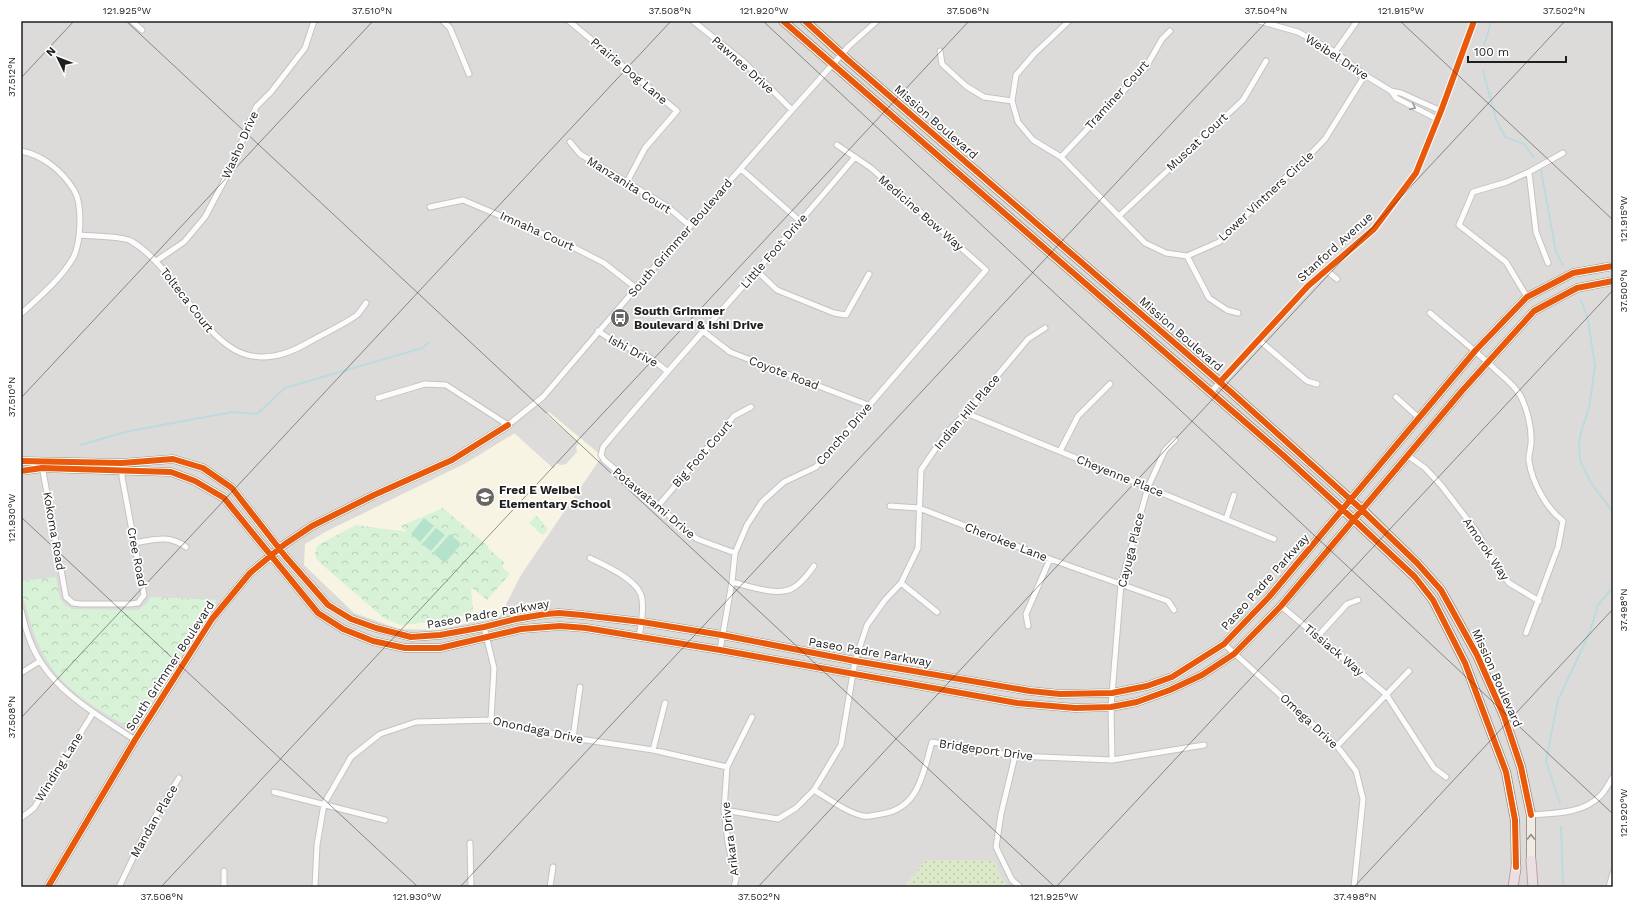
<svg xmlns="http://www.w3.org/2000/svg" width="1634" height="908" font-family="'Work Sans',sans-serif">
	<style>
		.residential { fill: #dddbd9 }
		.education { fill: #f7f4e4 }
		.grass { fill: url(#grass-dots) }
		.park { fill: url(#park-crowns) }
		.pitch { fill: #b5e2cc }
		.parking { fill: #dedcdb }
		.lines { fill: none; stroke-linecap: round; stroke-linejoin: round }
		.stream { stroke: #bddadf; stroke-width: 2 }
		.street-casing { stroke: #c5c3c2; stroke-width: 7 }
		.secondary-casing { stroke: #979681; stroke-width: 9 }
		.primary-casing { stroke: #a49785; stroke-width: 10 }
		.highway-casing { stroke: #c1a0ac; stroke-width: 11 }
		.street { stroke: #fcfcfc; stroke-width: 5 }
		.secondary { stroke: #f4f4eb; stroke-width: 7 }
		.primary { stroke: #f1ebe5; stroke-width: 8 }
		.highway { stroke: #eae0e2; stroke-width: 9 }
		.cycleway-casing { stroke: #fff; stroke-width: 8 }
		.cycleway { stroke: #e8590c; stroke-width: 6 }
		.oneway { stroke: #999 }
		.oneway2 { stroke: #928f8c }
		.ticks { fill: none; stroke: #1f1f1f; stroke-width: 1; stroke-opacity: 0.45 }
		.labels { text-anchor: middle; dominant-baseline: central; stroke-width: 3.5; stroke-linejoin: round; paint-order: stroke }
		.street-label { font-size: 12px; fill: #1f1f1f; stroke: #fff }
		.poi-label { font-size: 12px; font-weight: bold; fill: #1f1f1f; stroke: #fff; text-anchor: start }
		.neatline { fill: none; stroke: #1f1f1f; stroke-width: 1.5 }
		.ticks-label { font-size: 10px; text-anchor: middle; fill: #1f1f1f }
	</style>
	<defs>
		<pattern id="grass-dots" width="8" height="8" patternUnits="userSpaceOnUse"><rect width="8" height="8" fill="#dce9c8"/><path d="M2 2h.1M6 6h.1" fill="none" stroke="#bcc7ab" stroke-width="1.8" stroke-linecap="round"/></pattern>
		<pattern id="park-crowns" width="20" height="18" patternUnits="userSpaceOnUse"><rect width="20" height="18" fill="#d7f2d6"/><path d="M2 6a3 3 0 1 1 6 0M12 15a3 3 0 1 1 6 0" fill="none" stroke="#b8cfb7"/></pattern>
	</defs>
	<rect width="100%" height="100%" fill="#eeebe8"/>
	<path class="residential" d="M21 21H1613V887H1008L1000 877 994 861 926 860 904 887H21Z"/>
	<path class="education" d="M549 412 602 456 521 575 500 616 438 630 399 629 354 613 304 565 305 544 325 532 466 463Z"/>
	<path class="grass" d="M926 860 994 861 1000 877 1008 887H904Z"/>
	<path class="park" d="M443 508 489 547 488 548 505 563 502 567 510 574 487 600 471 587 473 612 450 620 401 625 385 619 318 561 315 556 316 548 320 544 356 525 407 532 401 526Z
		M536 516 544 523 543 524 548 529 543 535 541 534 529 523Z
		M21 569 23 581 56 577C59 591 57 603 73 609L138 610 147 603 149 598 153 597 217 600 199 626 140 723 136 727 130 728C90 705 54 685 36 639 31 626 28 611 23 598L21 600Z"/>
	<path class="pitch" d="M424 518 434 526 420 542 411 534Z
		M436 528 445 535 431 551 422 544Z
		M450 534 461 544 445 563 433 553Z"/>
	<path class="parking" d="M542 411 579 443 576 447 577 452 566 464 561 465 555 463 554 469 514 433Z"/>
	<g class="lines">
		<path class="stream" d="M1480 56 1486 40 1491 21
			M1483 71 1496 119 1505 137 1524 144 1534 158
			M1541 170 1556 252 1563 265
			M1581 300 1588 320 1595 366 1589 408 1581 432 1579 445 1580 460 1591 483 1613 512
			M80 445 125 432 232 412 257 414 285 388 422 348 428 343
			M1560 803 1546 761 1558 700 1589 634 1598 605 1613 587
			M1561 827 1563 887"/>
		<g class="street-casing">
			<path id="street" d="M132 21 142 30
				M443 21 450 28 469 74
				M569 21 677 111 645 148 627 182
				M693 21 744 62 792 110
				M1069 21 1034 54 1016 75 1012 101 1018 122 1033 140 1061 157 1145 243 1166 253 1187 256 1219 242 1276 186 1300 165 1325 139 1365 75
				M1259 21 1298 32 1335 52 1365 75 1391 91 1401 93 1441 111
				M940 51 942 64 966 86 984 97 1012 101
				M1335 52 1357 21
				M1391 91 1396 98 1437 119
				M570 142 580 154 668 207 690 226
				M21 151C43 155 62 171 74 190 83 205 81 243 73 258 60 280 39 297 21 314
				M1061 157 1146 67 1162 39 1170 31
				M741 169 801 222
				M1529 172 1536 232 1548 263
				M430 207 463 200 567 244 604 263 636 288
				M1119 216 1243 100 1266 61
				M80 235C90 236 124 236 131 241 195 279 213 399 309 342 325 333 343 325 357 315 360 312 363 307 366 303
				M1187 256 1209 298 1227 310 1238 313
				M156 261 184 242 205 217 230 170 256 107 271 92 305 48 314 21
				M1326 270 1337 279
				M757 271 777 290 834 313 846 315 869 274
				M1527 297 1506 262 1459 225 1473 192 1507 182 1529 172 1563 153
				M1430 313C1452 332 1476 351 1497 371 1505 378 1515 386 1520 395 1527 408 1532 428 1531 443 1531 449 1528 455 1529 461 1532 482 1546 508 1563 521L1558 547 1526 633
				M598 331 613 341 649 357 667 371
				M704 332 730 352 868 405
				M1259 340 1307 381 1317 384
				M1210 393 1308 286 1374 229 1416 173 1441 111 1474 21
				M1396 397 1419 418
				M378 398 425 384 446 385 508 425 543 397 636 288 792 110 849 46 877 21
				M966 413 1274 539
				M1060 451 1078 416 1110 384
				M1407 455 1425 468 1441 485 1477 532 1493 562 1509 583 1539 601
				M42 466 66 597 73 603 81 604H131L138 603 144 595 122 477V469
				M658 506 734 416 751 407
				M890 506 919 508 1050 559 1168 601 1174 610
				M1226 519 1234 495
				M134 543C154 540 168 534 186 547
				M735 553 697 539 604 460 601 455 603 447C685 349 773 255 855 157
				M590 558C605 566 640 580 642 599 644 611 641 625 639 637
				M732 582C748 586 778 597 793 588 802 583 808 574 814 566
				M901 583 937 612
				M1281 606 1386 694 1434 768 1446 777
				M21 610C24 621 26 632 31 643 49 689 96 714 135 740
				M1028 626 1026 614 1050 559
				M484 627 494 668 491 720
				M1318 636 1347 604 1358 600
				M1224 644 1337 746 1356 771 1363 799 1354 887
				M720 650 732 582 735 553 747 525 762 502 784 482 816 467 986 270 871 168 837 145
				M21 673 40 661
				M573 738 580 687
				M1337 746 1409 671
				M653 750 665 703
				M1015 756 1001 814 996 847 1012 880 1020 887
				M1112 760 1111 707 1121 584 1148 487 1165 450 1175 440
				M814 790C829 799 846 812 863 816 868 817 876 815 881 814 919 809 923 773 932 742L1015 756 1112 760 1204 745
				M274 792 385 820
				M724 810 778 819 796 808 814 790 841 745 855 661 867 625 885 600 901 583 918 548 921 470 944 436 966 413 1028 339 1045 328
				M1531 815C1553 813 1582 814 1599 797 1605 792 1609 783 1613 777
				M21 818 34 808 93 713
				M470 843 471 887
				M119 887 146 831 179 778
				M224 887V871
				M315 887 317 845 324 804 351 757 380 734 416 722 491 720 573 738 653 750 727 767
				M550 887 553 867
				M734 887 736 879 728 843 724 810 727 767 752 717
				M1609 887 1613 873"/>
		</g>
		<g class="secondary-casing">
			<path id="secondary" d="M21 461 122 463 173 459 203 468 232 488 285 556 328 605 351 619 376 628 411 637 440 635 484 627 516 619 546 614 559 613 582 615 642 622 722 635 855 661 1030 691 1060 694 1112 693 1147 686 1172 677 1224 644 1269 597 1475 351 1527 297 1573 273 1613 266
				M21 471 42 468 171 472 195 481 224 498 318 613 343 629 373 641 405 648H440L521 629 560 626 586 628 720 650 1017 703 1075 708 1111 707 1137 702 1170 690 1202 675 1234 654 1281 606 1461 392 1534 311 1577 288 1613 281
				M48 887 135 740 212 619 250 573 285 544 312 526 374 495 452 460 508 425"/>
		</g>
		<g class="primary-casing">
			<path id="primary" d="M783 21 1283 455 1353 519 1415 577 1433 600 1465 663 1506 772 1515 820 1516 872
				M805 21 849 61 1230 391 1367 514 1417 563 1441 590 1477 655 1504 716 1521 767 1531 815V865"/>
		</g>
		<g class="highway-casing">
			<path id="highway" d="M1531 860 1533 887
				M1513 887 1516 867"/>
		</g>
		<use href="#street" class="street"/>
		<use href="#secondary" class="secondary"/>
		<use href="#primary" class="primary"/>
		<use href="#highway" class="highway"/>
		<g class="cycleway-casing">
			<path id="cycleway" d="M783 21 1283 455 1353 519 1415 577 1433 600 1465 663 1506 772 1515 820 1516 867
				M805 21 849 61 1230 391 1361 509 1417 563 1441 590 1477 655 1504 716 1521 767 1531 815
				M1220 382 1308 286 1374 229 1416 173 1441 111 1474 21
				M21 461 122 463 173 459 203 468 232 488 285 556 328 605 351 619 376 628 411 637 440 635 484 627 516 619 546 614 559 613 582 615 642 622 722 635 855 661 1030 691 1060 694 1112 693 1147 686 1172 677 1224 644 1269 597 1475 351 1527 297 1573 273 1613 266
				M21 471 42 468 171 472 195 481 224 498 318 613 343 629 373 641 405 648H440L521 629 560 626 586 628 720 650 1017 703 1075 708 1111 707 1137 702 1170 690 1202 675 1234 654 1281 606 1461 392 1534 311 1577 288 1613 281
				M48 887 135 740 212 619 250 573 285 544 312 526 374 495 452 460 508 425"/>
		</g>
		<use href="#cycleway" class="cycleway"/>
	</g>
	<defs><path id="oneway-chevron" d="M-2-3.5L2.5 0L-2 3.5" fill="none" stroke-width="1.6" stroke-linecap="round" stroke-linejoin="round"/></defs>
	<use class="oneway" href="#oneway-chevron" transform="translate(1413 107) rotate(27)"/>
	<use class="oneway2" href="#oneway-chevron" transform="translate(1531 837) rotate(-90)"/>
	<path class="ticks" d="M126 21 1055 887M763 21 1613 814M1400 21 1613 220M21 78 74 21M21 398 373 21M21 517 418 887M21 718 671 21M161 887 969 21M460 887 1267 21M758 887 1565 21M1056 887 1613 290M1354 887 1613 609"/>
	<defs>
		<g id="bus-disc" transform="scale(1)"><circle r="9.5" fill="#676665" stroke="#fff"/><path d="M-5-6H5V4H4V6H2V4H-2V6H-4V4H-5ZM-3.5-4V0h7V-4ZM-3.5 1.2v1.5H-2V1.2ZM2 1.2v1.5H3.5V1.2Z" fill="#fff"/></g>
		<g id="school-disc" transform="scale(1)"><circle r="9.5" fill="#676665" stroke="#fff"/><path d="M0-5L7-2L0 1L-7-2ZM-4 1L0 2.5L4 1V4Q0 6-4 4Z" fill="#fff"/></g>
	</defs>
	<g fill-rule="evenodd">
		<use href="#bus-disc" x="620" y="318"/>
		<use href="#school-disc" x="485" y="497"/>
	</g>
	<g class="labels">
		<g class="street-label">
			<text transform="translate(1337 57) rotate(33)">Weibel Drive</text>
			<text transform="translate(743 65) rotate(42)">Pawnee Drive</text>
			<text transform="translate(629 71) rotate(40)">Prairie Dog Lane</text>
			<text transform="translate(1117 95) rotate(-48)">Traminer Court</text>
			<text transform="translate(936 122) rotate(41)">Mission Boulevard</text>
			<text transform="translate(1197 142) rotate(-43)">Muscat Court</text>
			<text transform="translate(240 145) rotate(-66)">Washo Drive</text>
			<text transform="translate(629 185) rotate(32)">Manzanita Court</text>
			<text transform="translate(1266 196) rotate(-43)">Lower Vintners Circle</text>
			<text transform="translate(921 213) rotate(41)">Medicine Bow Way</text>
			<text transform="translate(537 231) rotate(24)">Imnaha Court</text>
			<text transform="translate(680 238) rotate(-49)">South Grimmer Boulevard</text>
			<text transform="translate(1335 247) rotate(-42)">Stanford Avenue</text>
			<text transform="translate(774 251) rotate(-49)">Little Foot Drive</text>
			<text transform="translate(187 300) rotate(52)">Tolteca Court</text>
			<text transform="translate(1181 334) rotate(41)">Mission Boulevard</text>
			<text transform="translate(633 351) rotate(28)">Ishi Drive</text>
			<text transform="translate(784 373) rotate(21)">Coyote Road</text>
			<text transform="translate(967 412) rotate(-50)">Indian Hill Place</text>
			<text transform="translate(844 434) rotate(-49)">Concho Drive</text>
			<text transform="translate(702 454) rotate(-49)">Big Foot Court</text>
			<text transform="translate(1120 476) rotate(22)">Cheyenne Place</text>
			<text transform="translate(654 503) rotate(40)">Potawatami Drive</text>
			<text transform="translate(54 531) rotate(80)">Kokoma Road</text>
			<text transform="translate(1006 542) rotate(21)">Cherokee Lane</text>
			<text transform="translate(1486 549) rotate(56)">Amorok Way</text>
			<text transform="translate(1131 550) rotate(-76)">Cayuga Place</text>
			<text transform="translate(137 557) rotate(79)">Cree Road</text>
			<text transform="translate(1265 582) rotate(-48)">Paseo Padre Parkway</text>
			<text transform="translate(488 614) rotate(-10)">Paseo Padre Parkway</text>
			<text transform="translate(1334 650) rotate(40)">Tissiack Way</text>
			<text transform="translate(870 652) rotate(10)">Paseo Padre Parkway</text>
			<text transform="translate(170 666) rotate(-57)">South Grimmer Boulevard</text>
			<text transform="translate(1497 678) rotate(66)">Mission Boulevard</text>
			<text transform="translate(1309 721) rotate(43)">Omega Drive</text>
			<text transform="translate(538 730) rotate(12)">Onondaga Drive</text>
			<text transform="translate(986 750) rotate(8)">Bridgeport Drive</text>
			<text transform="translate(59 767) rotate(-58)">Winding Lane</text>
			<text transform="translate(154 821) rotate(-60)">Mandan Place</text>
			<text transform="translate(730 839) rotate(-97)">Arikara Drive</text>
		</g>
		<g class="poi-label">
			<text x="634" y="311">South Grimmer<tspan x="634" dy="14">Boulevard &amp; Ishi Drive</tspan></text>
			<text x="499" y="490">Fred E Weibel<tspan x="499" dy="14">Elementary School</tspan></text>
		</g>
	</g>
	<rect width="1634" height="908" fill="none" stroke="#ffffff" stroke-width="44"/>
	<g transform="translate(58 58) rotate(313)" stroke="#ffffff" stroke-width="3" paint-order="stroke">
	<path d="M0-3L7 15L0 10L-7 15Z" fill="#1f1f1f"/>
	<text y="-6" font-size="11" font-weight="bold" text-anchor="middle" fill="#1f1f1f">N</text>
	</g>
	<path d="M1468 56v6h98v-6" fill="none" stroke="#1f1f1f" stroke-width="2"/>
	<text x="1474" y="56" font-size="12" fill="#1f1f1f" stroke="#ffffff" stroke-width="3" paint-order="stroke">100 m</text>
	<rect x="22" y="22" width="1590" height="864" class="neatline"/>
	<g class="ticks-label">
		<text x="127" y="14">121.925°W</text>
		<text x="372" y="14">37.510°N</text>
		<text x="670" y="14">37.508°N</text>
		<text x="764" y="14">121.920°W</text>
		<text x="968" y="14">37.506°N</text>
		<text x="1266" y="14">37.504°N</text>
		<text x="1401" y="14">121.915°W</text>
		<text x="1564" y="14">37.502°N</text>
		<text transform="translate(11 77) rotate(-90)" y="4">37.512°N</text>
		<text transform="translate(1623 219) rotate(-90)" y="4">121.915°W</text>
		<text transform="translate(1623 291) rotate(-90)" y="4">37.500°N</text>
		<text transform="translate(11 397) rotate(-90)" y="4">37.510°N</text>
		<text transform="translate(11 518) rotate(-90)" y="4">121.930°W</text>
		<text transform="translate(1623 610) rotate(-90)" y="4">37.498°N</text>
		<text transform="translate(11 717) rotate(-90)" y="4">37.508°N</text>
		<text transform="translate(1623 813) rotate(-90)" y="4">121.920°W</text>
		<text x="162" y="900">37.506°N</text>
		<text x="417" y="900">121.930°W</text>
		<text x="759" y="900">37.502°N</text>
		<text x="1054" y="900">121.925°W</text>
		<text x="1355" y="900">37.498°N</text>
	</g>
</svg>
